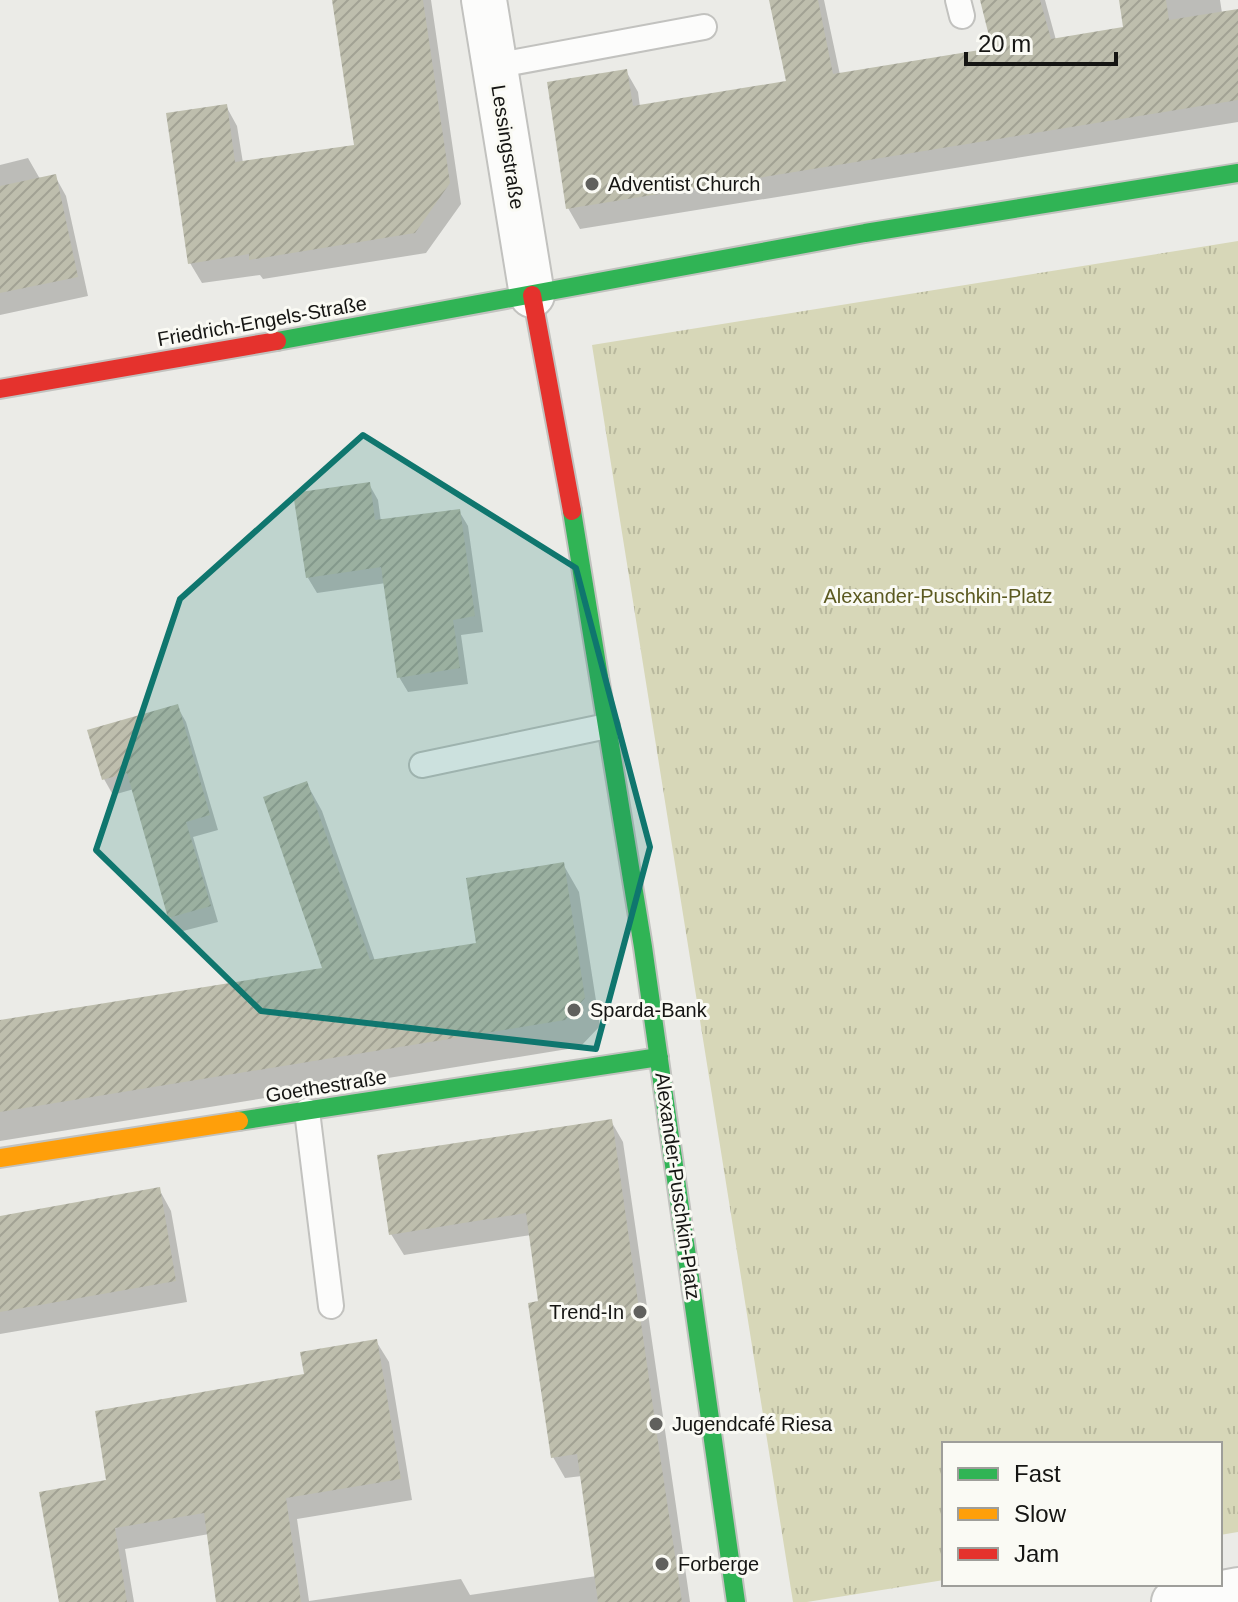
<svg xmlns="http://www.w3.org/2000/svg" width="1238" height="1602" font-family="Helvetica,sans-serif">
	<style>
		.park { fill: url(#park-tufts) }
		.shadow { fill: #0003 }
		.building { fill: url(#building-hatch) }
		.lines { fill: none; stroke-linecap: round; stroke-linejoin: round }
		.lane-casing { stroke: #c2c2bf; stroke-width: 28 }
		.street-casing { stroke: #c2c2bf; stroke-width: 48 }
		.fast-casing { stroke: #c2c2bf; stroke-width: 22 }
		.slow-casing { stroke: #c2c2bf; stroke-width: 22 }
		.jam-casing { stroke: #c2c2bf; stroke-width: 22 }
		.lane { stroke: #fcfcfb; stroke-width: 24 }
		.street { stroke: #fcfcfb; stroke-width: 44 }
		.fast { stroke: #30b455; stroke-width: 18 }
		.slow { stroke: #ff9f0a; stroke-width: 18 }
		.jam { stroke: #e5322d; stroke-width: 18 }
		.marked { fill: #0f766e; fill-opacity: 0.2; stroke: #0f766e; stroke-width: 6; stroke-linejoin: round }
		.poi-dot { fill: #60605d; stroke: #fafaf4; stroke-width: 3 }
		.labels { text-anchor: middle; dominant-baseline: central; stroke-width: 6; stroke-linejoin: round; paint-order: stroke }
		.street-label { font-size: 20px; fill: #151513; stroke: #fafaf4 }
		.poi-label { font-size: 20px; fill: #151513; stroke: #fafaf4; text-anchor: start }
		.park-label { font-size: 20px; fill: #5b5920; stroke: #fafaf4 }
	</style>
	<defs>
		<pattern id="park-tufts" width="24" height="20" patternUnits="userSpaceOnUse" patternTransform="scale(2)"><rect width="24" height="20" fill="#d7d7b8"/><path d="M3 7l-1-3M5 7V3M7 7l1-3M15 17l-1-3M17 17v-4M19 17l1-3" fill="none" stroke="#b8b89d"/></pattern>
		<pattern id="building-hatch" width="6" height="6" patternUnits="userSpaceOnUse" patternTransform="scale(2)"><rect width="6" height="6" fill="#bebead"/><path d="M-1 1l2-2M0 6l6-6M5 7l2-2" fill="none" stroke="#a2a294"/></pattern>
	</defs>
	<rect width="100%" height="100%" fill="#ebebe7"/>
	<path class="park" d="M1238 241V1532L1220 1535V1444H944V1580L807 1602H793L592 345Z"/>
	<path class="shadow" d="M335 0H431L461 204 426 253 263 279 260 275 202 283 190 263 226 106 237 126 243 163 356 146Z
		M771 0H824L840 75 995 50 982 0H1045L1056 40 1126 29 1121 0H1220L1222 13 1238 11V122L580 229 568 208 626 71 638 92 640 107 788 83Z
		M28 158 40 179 55 176 66 196 88 296 0 315V165Z
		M369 484 378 500 381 522 459 511 468 526 483 632 461 635 468 684 408 692 399 677 386 583 317 593 308 578Z
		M177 706 186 722 218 830 193 837 218 922 179 932 170 917 134 789 113 795 104 779Z
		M307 784 322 811 375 961 479 945 563 864 579 892 600 1026 580 1047 0 1141V1021L324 969Z
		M611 1121 623 1142 690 1602H218L209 1534 125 1549 134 1602H61L109 1482 376 1341 389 1362 412 1500 297 1519 309 1601 461 1579 470 1595 597 1576 582 1476 565 1478 553 1457 540 1303 531 1235 404 1255 391 1234Z
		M159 1189 171 1211 187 1302 0 1334V1217Z"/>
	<path class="building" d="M332 0H423L450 183 415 233 249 260V254L188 264 166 113 227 104 235 162 354 145Z
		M769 0H818L833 74 992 48 980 0H1040L1051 39 1123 27 1119 0H1166L1169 20 1238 9V100L566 209 547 82 627 69 633 106 786 81Z
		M56 174 78 277 0 293V186Z
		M370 482 375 520 460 509 475 616 453 620 460 668 397 678 381 567 306 578 293 493Z
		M178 704 210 815 186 822 211 906 168 918 127 773 102 780 87 730Z
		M307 781 370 960 476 943 466 878 564 862 585 998 565 1020 0 1112V1020L322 968 263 797Z
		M612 1119 658 1442 682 1602H598L577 1454 551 1458 528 1303 538 1301 526 1213 389 1235 377 1155Z
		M160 1187 176 1281 0 1312V1216Z
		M377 1339 401 1479 286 1498 301 1602H216L204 1513 115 1528 127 1602H59L39 1492 106 1480 95 1411 304 1374 300 1352Z"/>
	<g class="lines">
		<g class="lane-casing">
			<path id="lane" d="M958 0 962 16
				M494 66 704 27
				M422 765 607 726
				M307 1111 331 1306"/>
		</g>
		<g class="street-casing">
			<path id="street" d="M484 0 532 295
				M1174 1602 1238 1590"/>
		</g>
		<g class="fast-casing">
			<path id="fast" d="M277 341 865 233 1238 173
				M572 511 643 947 736 1602
				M239 1121 659 1057"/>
		</g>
		<g class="slow-casing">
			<path id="slow" d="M0 1158 239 1121"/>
		</g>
		<g class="jam-casing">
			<path id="jam" d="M532 295 572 511
				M0 389 277 341"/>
		</g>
		<use href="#lane" class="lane"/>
		<use href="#street" class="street"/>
		<use href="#fast" class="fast"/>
		<use href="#slow" class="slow"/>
		<use href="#jam" class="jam"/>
	</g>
	<path class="marked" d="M363 435 576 568 650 847 596 1049 261 1011 96 850 180 599Z"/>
	<g class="poi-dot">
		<circle cx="592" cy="184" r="8"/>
		<circle cx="574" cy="1010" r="8"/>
		<circle cx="640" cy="1312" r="8"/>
		<circle cx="656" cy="1424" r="8"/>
		<circle cx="662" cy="1564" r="8"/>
	</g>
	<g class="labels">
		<g class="street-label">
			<text transform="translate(508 147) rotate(81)">Lessingstraße</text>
			<text transform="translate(262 321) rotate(-10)">Friedrich-Engels-Straße</text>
			<text transform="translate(326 1086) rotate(-9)">Goethestraße</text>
			<text transform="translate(678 1186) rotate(82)">Alexander-Puschkin-Platz</text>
		</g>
		<g class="poi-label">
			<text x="608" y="184">Adventist Church</text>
			<text x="590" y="1010">Sparda-Bank</text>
			<text x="624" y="1312" text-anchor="end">Trend-In</text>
			<text x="672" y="1424">Jugendcafé Riesa</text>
			<text x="678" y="1564">Forberge</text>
		</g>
		<g class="park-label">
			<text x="938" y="596">Alexander-Puschkin-Platz</text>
		</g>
	</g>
	<rect x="942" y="1442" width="280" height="144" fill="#fafaf4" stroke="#9e9e9a" stroke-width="2"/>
	<rect x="958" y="1468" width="40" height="12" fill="#30b455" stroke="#9e9e9a" stroke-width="2"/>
	<text x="1014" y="1482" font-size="24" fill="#151513">Fast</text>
	<rect x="958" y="1508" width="40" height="12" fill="#ff9f0a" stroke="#9e9e9a" stroke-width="2"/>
	<text x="1014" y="1522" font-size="24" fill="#151513">Slow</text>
	<rect x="958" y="1548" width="40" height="12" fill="#e5322d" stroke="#9e9e9a" stroke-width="2"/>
	<text x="1014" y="1562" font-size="24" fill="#151513">Jam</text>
	<path d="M966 52v12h150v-12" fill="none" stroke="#151513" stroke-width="4"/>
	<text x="978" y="52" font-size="24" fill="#151513" stroke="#fafaf4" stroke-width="6" paint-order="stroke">20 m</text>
</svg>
